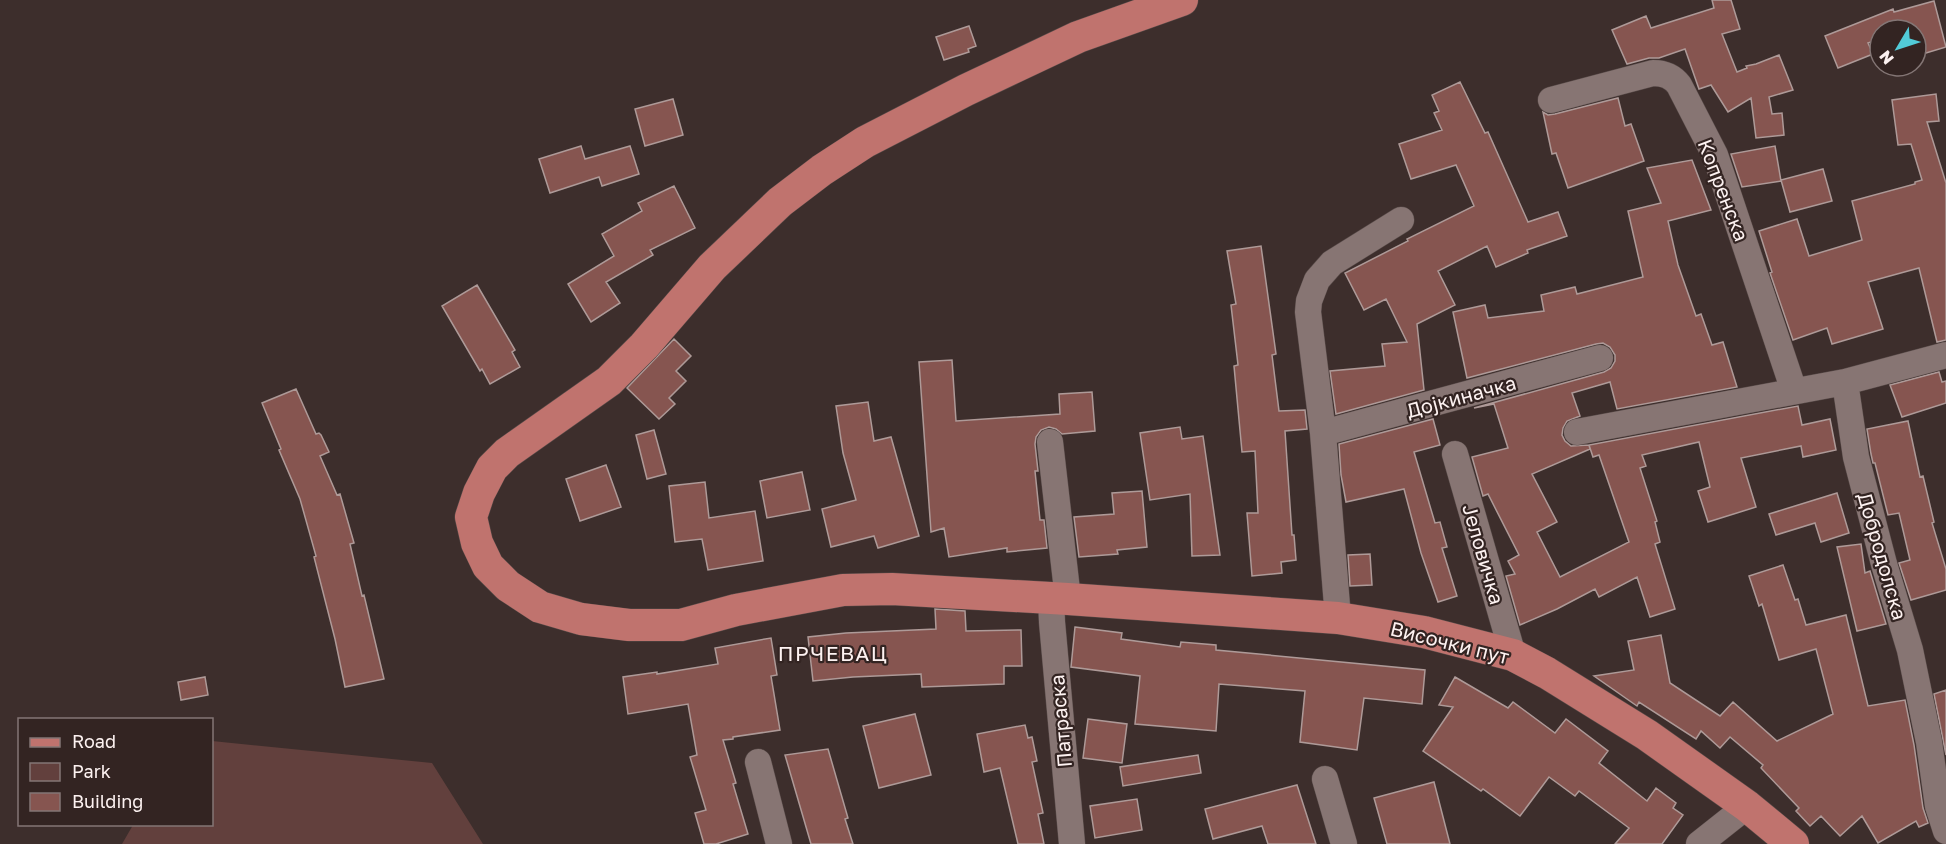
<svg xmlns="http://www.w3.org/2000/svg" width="1946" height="844" font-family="'Golos Text',sans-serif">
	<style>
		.green { fill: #62403d }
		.building { fill: #865550; stroke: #ae9a98; stroke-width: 1.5 }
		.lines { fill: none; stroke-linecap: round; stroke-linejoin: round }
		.minor-casing { stroke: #584b49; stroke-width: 27 }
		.major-casing { stroke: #584b49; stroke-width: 33 }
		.minor { stroke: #877573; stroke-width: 26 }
		.major { stroke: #c0736e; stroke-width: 32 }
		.labels { text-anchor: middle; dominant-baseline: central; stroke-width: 4.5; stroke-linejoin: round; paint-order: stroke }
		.street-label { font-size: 20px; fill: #fdf2f1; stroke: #332422 }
		.neighbourhood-label { font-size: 21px; letter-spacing: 1.5px; fill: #fdf2f1; stroke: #332422 }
	</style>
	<rect width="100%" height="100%" fill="#3d2e2c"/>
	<path class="green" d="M212 741 432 763 483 844H122L133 825 212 824Z"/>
	<path class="building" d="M1712 0H1731L1740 29 1722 34 1737 72 1747 68 1746 66 1756 64 1779 55 1793 90 1769 97 1772 114 1782 113 1784 135 1756 138 1751 98 1728 112 1711 85 1699 89 1685 49 1659 58H1649L1627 64 1612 30 1646 16 1651 28 1714 8Z
		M1934 1 1946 47 1916 56V27L1907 30H1880V39L1868 43 1873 54 1838 68 1825 36 1893 9 1894 12Z
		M969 26 976 46 968 49 969 52 944 60 936 37Z
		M1460 82 1485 133 1488 132 1528 222 1558 212 1567 236 1527 250 1528 253 1496 267 1487 246 1438 271 1455 305 1417 324 1424 390 1336 414 1330 371 1385 366 1382 344 1407 342 1386 299 1364 310 1345 273 1408 241 1407 239 1474 206 1456 165 1411 179 1399 144 1442 130 1434 113 1439 111 1432 95Z
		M1936 94 1939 121 1927 122 1946 183V340L1937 342 1919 268 1868 282 1883 329 1832 344 1827 328 1793 340 1770 273 1772 272 1759 231 1797 219 1809 256 1862 240 1852 201 1915 184V182L1922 180 1911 144 1898 145 1892 100Z
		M1618 98 1625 126 1631 124 1644 161 1568 188 1556 153 1552 154 1543 112 1548 115 1555 114Z
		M673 99 683 135 645 146 635 109Z
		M581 146 585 159 630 146 639 174 602 186 599 177 550 193 539 159Z
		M1775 146 1781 181 1742 187 1731 154Z
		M1692 160 1711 210 1668 221 1678 265 1696 316 1701 314 1712 345 1723 342 1737 387 1617 409 1610 382 1572 393 1580 416 1567 421 1563 428 1562 435 1565 441 1571 446 1589 445 1590 449 1532 474 1557 522 1537 532 1560 577 1629 542 1599 455 1593 457 1589 445 1798 406 1802 425 1830 419 1836 450 1803 457 1801 446 1741 458 1756 507 1708 522 1698 491 1710 487 1699 442 1642 455 1646 466 1640 468 1657 521 1655 522 1660 542 1655 544 1675 609 1650 617 1637 577 1599 597 1595 589 1557 609 1520 625 1506 576 1515 574 1508 561 1519 555 1488 494 1483 496 1472 457 1508 448 1494 404 1474 408 1604 372 1611 368 1615 361V355L1610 347 1603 343 1596 344 1467 378 1453 312 1485 305 1488 318 1544 311 1541 295 1575 287 1577 294 1643 277 1628 211 1661 203 1647 168Z
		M1823 169 1832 201 1790 212 1781 180Z
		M674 186 695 228 650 250 653 255 606 282 620 303 591 322 568 284 614 256 602 234 642 211 638 203Z
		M1261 246 1276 354 1272 355 1279 411 1305 410 1307 429 1285 431 1292 535H1294L1296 560 1281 562 1282 573 1252 576 1247 513H1258L1255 451 1242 452 1234 366 1238 365 1231 305 1236 304 1227 251Z
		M477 285 515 350 512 352 520 367 490 384 482 369 480 371 442 306Z
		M674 339 691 356 676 371 686 381 669 398 675 404 659 419 627 388Z
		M952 360 956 421 1060 414 1059 394 1092 392 1095 431 1062 434 1056 429 1049 427 1041 430 1036 437 1035 444 1038 471H1035L1040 520H1044L1047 548 1007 552V548L949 557 944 528 931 532 919 362Z
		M1939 372 1942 382 1946 381V403L1902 417 1890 385Z
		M296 389 316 434 319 433 321 435 329 452 320 456 337 495 340 494 354 543 350 544 362 596 364 595 384 679 345 687 335 639 314 557 316 556 300 499 279 450 281 449 262 403Z
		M868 402 874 441 891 437 919 536 878 548 874 536 831 547 822 509 856 500 843 453 836 406Z
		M1433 419 1440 445 1414 452 1435 523 1440 522 1447 547 1442 548 1457 596 1438 602 1421 553 1404 489 1346 502 1341 475 1339 444Z
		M1908 421 1920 477 1923 476 1934 522 1932 523 1946 569V590L1911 600 1899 563 1910 560 1899 513 1888 515 1875 463H1873L1871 454 1867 429Z
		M1180 427 1182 439 1203 436 1220 555 1192 556 1190 494 1150 500 1140 433Z
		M654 430 666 474 647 479 636 435Z
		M606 465 621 507 580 521 566 479Z
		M802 472 810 510 767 518 760 481Z
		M705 482 709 518 755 511 763 561 708 570 702 539 675 542 669 486Z
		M1142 491 1147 547 1117 550 1118 554 1079 557 1074 517 1114 514 1112 493Z
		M1837 493 1849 533 1821 542 1815 523 1776 535 1769 514Z
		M1861 544 1865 573 1870 571 1886 624 1857 631 1837 547Z
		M1370 554 1372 585 1350 586 1348 555Z
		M1783 565 1795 600 1798 599 1806 625 1846 615 1868 706 1905 700 1914 745 1923 808 1928 823 1919 827 1916 821 1878 843 1862 816 1840 836 1821 816 1810 826 1796 811 1799 808 1761 768 1763 765 1730 737 1720 748 1701 731 1696 739 1639 702 1637 706 1594 676 1634 670 1628 641 1661 635 1670 683 1720 716 1733 702 1777 741 1833 714 1816 649 1779 660 1762 604 1759 606 1749 576Z
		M935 609 965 611 966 631 1021 630 1022 666H1004V684L922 687 921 674 853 677 813 681 808 637 846 633 936 629Z
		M1075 627 1122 633 1121 639 1180 647 1181 642 1216 645V650L1425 670 1422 704 1364 698 1357 750 1300 742 1305 691 1219 684 1216 731 1135 724 1140 676 1071 667Z
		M771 638 777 675 771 676 780 730 733 737V739L723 740 736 783 733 784 748 834 716 844H704L695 813 706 810 690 757 697 755 688 704 628 714 623 677 657 672V674L718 664 715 648Z
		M205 677 208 695 181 700 178 682Z
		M1455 677 1508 708 1513 702 1555 733 1566 719 1608 751 1599 763 1647 801 1656 788 1676 803 1673 808 1683 815 1662 844H1615L1629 828 1579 791 1575 796 1549 777 1520 816 1483 789 1481 791 1423 751 1453 707 1439 705Z
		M1946 690V755L1934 694Z
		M915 714 931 775 879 788 863 726Z
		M1088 719 1127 724 1122 763 1083 758Z
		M1025 725 1028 738 1032 737 1037 761 1032 762 1043 813 1038 814 1044 844H1018L1000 768 984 772 977 734Z
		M828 749 848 818 845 819 853 844H811L785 755Z
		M1198 755 1201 773 1123 786 1120 767Z
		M1434 782 1450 844H1387L1374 798Z
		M1297 785 1316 844H1268L1262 826 1213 839 1205 809Z
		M1137 799 1142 830 1095 838 1090 806Z"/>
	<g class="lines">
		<g class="minor-casing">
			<path id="minor" d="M1551 100 1653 73C1664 73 1672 76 1679 85L1715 155 1794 391
				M1845 382 1856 457 1884 564 1910 650 1929 742 1938 806 1946 831
				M1577 432 1845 382 1946 355
				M1323 433 1308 312 1309 301 1317 280 1332 263 1401 220
				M1050 442 1068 599
				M1455 454 1513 655
				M1051 598 1052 622 1072 844
				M1338 618 1323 433 1600 358
				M758 762 779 844
				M1325 779 1344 844
				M1699 844 1747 806"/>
		</g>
		<g class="major-casing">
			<path id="major" d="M1182 0 1078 37 966 90 865 142 822 170 780 202 712 267 644 346 609 381 507 453 492 468 479 493 471 517 477 543 488 566 508 586 540 607 581 619 629 625H681L736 610 843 590 892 589 1068 599 1338 618 1424 632 1513 655 1547 673 1647 735 1747 806 1793 844"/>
		</g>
		<use href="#minor" class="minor"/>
		<use href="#major" class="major"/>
	</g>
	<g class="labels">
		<g class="street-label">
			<text transform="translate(1724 190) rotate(69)">Копренска</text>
			<text transform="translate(1461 396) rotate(-15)">Дојкиначка</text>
			<text transform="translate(1484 554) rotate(74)">Јеловичка</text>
			<text transform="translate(1883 556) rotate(74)">Добродолска</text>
			<text transform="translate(1450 642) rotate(14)">Височки пут</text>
			<text transform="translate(1060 721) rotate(-95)">Патраска</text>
		</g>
		<g class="neighbourhood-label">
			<text x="833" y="653">ПРЧЕВАЦ</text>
		</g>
	</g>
	<rect x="18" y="718" width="195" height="108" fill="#332422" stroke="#847675" stroke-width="1.5"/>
	<rect x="30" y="738" width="30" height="9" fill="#c0736e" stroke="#847675" stroke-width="1.5"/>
	<text x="72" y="748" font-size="18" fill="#fdf2f1">Road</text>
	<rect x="30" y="763" width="30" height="18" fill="#62403d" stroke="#847675" stroke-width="1.5"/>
	<text x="72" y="778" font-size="18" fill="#fdf2f1">Park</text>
	<rect x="30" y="793" width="30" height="18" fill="#865550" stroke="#847675" stroke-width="1.5"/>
	<text x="72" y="808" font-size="18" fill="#fdf2f1">Building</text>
	<g transform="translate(1898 48) rotate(231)"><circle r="28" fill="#332422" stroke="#847675" stroke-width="1.5"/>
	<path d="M0-4.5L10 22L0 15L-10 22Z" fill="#52cbd8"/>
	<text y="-9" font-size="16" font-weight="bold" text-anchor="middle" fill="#fdf2f1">N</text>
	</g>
</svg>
